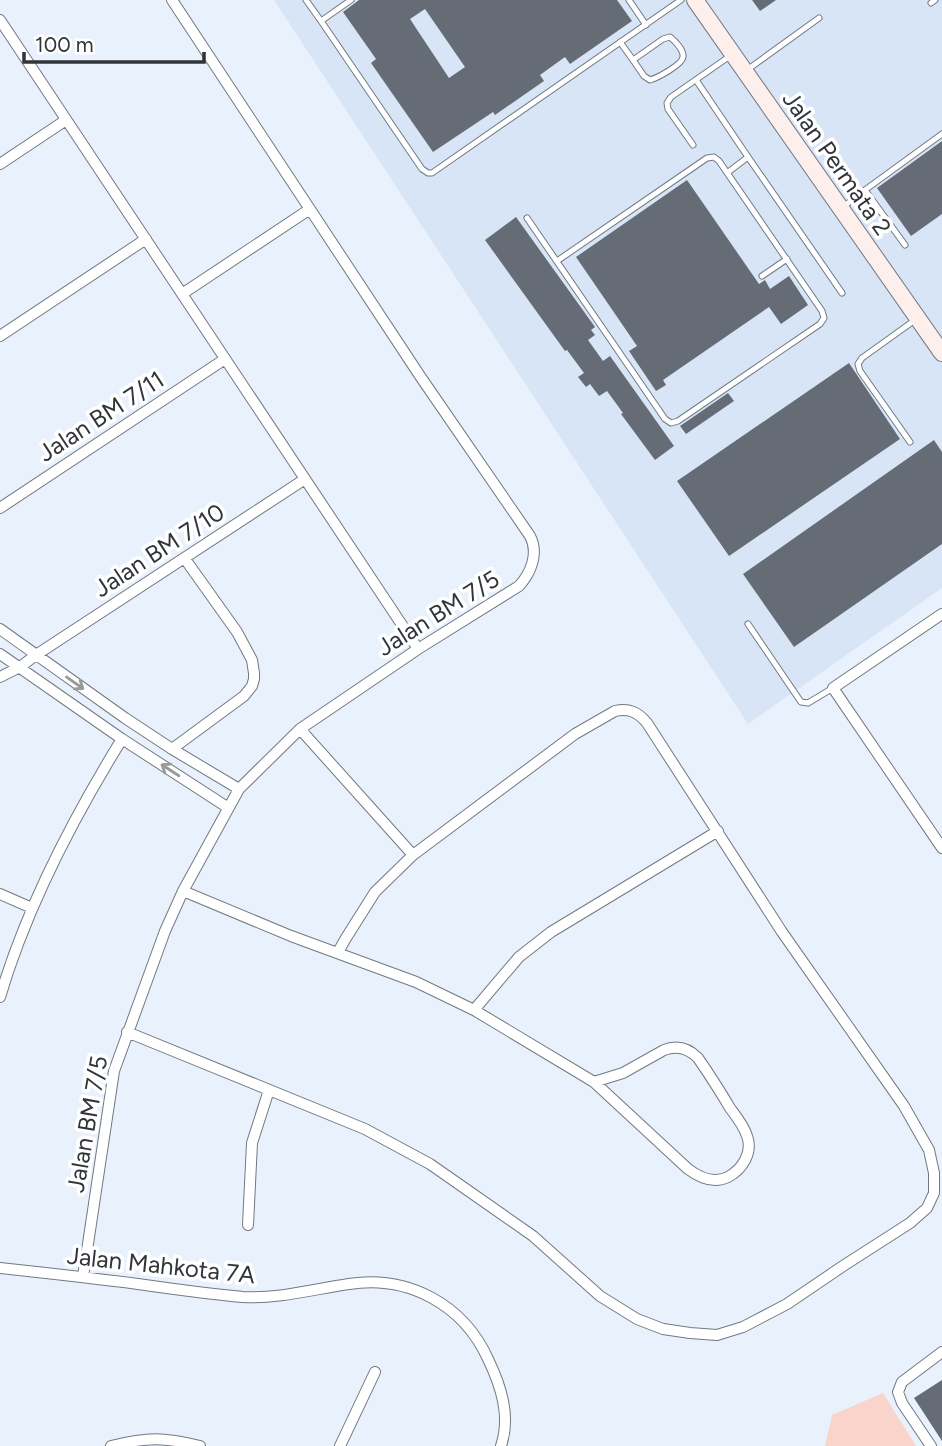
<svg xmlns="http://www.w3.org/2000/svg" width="942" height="1446" font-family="Figtree,sans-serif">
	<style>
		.built { fill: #d8e5f6 }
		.green { fill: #f8d4cb }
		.building { fill: #666c76; fill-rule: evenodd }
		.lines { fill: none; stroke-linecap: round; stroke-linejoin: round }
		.lane-casing { stroke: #727982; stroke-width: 7 }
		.street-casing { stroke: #727982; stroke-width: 12 }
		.secondary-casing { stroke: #727982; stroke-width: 18 }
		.lane { stroke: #fff; stroke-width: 5 }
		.street { stroke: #fff; stroke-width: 10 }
		.secondary { stroke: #fdefeb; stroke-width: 16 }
		.oneway { stroke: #989a9c }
		.labels { text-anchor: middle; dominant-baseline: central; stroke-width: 7; stroke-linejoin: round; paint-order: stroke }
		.street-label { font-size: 24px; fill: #313438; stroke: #fff }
	</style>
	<rect width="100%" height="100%" fill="#e9f1fc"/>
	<path class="built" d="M274 0H942V588L748 724Z"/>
	<path class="green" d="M883 1393 916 1446H825L832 1415Z"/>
	<path class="building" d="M359 0H617L632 21 570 64 565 57 540 75 544 81 495 115 493 112 433 152 371 63 376 59 343 12ZM425 9 465 67 449 78 410 19Z
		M752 0H776L760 11Z
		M942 141V214L911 236 877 188Z
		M687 180 759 284 765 280 770 289 789 276 808 305 781 324 769 307 663 380 666 385 656 391 629 351 637 346 576 257Z
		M516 217 595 327 591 330 595 335 588 340 603 361 610 356 674 446 655 460 621 414 623 413 607 391 599 396 590 384 586 387 578 377 584 373 567 350 565 351 485 240Z
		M849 363 900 439 729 556 677 481Z
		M728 393 734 401 686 434 680 426Z
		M934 440 942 452V544L794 647 743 574Z
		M942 1380V1441L914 1398Z"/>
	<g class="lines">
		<g class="lane-casing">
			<path id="lane" d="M306 0 321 21 351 0
				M629 0 646 25
				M931 3 935 0
				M321 21 422 169 428 173H432L681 0
				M620 42 633 60 663 39 670 37C675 41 684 50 683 57 682 65 657 78 650 80L644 76 633 60
				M747 70 819 18
				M696 80 748 157 727 173
				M693 145 668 109 667 103 671 97 730 56
				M748 157 842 293
				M865 190 942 134
				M843 207 865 190 905 245
				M527 218 665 419 671 423 678 421 820 324 824 318 822 311 719 161 714 157 707 158 557 261
				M762 276 787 259
				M910 442 860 371 858 364 862 358 915 320
				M748 624 801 702 808 703 833 688"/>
		</g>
		<g class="street-casing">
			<path id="street" d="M0 20 418 649
				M0 164 66 120
				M182 294 310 209
				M0 336 146 239
				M0 508 225 359
				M942 614 833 688 942 848
				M0 629 125 718 172 749 239 789
				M0 654 122 739 227 807
				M0 677 20 667 36 655 305 479
				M300 729 413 855
				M172 749 244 696 252 686 254 679V673L252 660 237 632 185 559
				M183 891 291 936 416 982 474 1010 594 1082 688 1169C700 1178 714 1184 728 1177 743 1169 753 1152 747 1136 744 1126 736 1116 730 1108 720 1091 709 1074 698 1058 688 1048 677 1045 664 1050L623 1073 594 1082
				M0 894 32 908
				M0 997C27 906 72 820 122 739
				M474 1010 519 957 551 932 718 831
				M127 1032 365 1129 430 1164 533 1236 600 1296 637 1319 663 1329 690 1333 717 1335 743 1327 787 1304 843 1266 910 1223 927 1208 934 1193V1173L929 1150 904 1106 782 932 647 723C638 712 629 708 615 711L575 734 413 855 375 892 346 938 338 952
				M248 1225 252 1143 269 1090
				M0 1268C46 1273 92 1278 138 1284 173 1289 208 1294 243 1297 279 1299 314 1289 349 1284 408 1275 463 1304 488 1359 501 1386 511 1416 501 1446
				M83 1277 114 1071 165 931 183 891 239 789 300 729 418 649 519 586C531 573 539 553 530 536L420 376 172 0
				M111 1446C148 1437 163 1437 200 1446
				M340 1446 375 1372
				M931 1446 902 1403 898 1392 902 1382 942 1352"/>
		</g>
		<g class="secondary-casing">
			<path id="secondary" d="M695 0 942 353"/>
		</g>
		<use href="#lane" class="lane"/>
		<use href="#street" class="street"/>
		<use href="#secondary" class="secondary"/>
	</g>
	<defs><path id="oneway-shaft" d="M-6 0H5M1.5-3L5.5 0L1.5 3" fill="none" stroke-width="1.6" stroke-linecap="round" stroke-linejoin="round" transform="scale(1.75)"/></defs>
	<g class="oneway">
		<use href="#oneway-shaft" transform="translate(75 683) rotate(35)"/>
		<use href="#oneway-shaft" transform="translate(170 770) rotate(-147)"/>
	</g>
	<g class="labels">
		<g class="street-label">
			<text transform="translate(837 163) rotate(55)">Jalan Permata 2</text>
			<text transform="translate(101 416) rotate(-33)">Jalan BM 7/11</text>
			<text transform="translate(159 550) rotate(-33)">Jalan BM 7/10</text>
			<text transform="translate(438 613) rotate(-32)">Jalan BM 7/5</text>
			<text transform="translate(87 1124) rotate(-80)">Jalan BM 7/5</text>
			<text transform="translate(161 1265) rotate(6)">Jalan Mahkota 7A</text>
		</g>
	</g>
	<path d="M24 52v10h180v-10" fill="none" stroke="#313438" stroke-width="3.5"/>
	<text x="35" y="52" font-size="21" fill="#313438" stroke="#ffffff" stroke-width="5" paint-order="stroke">100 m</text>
</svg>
